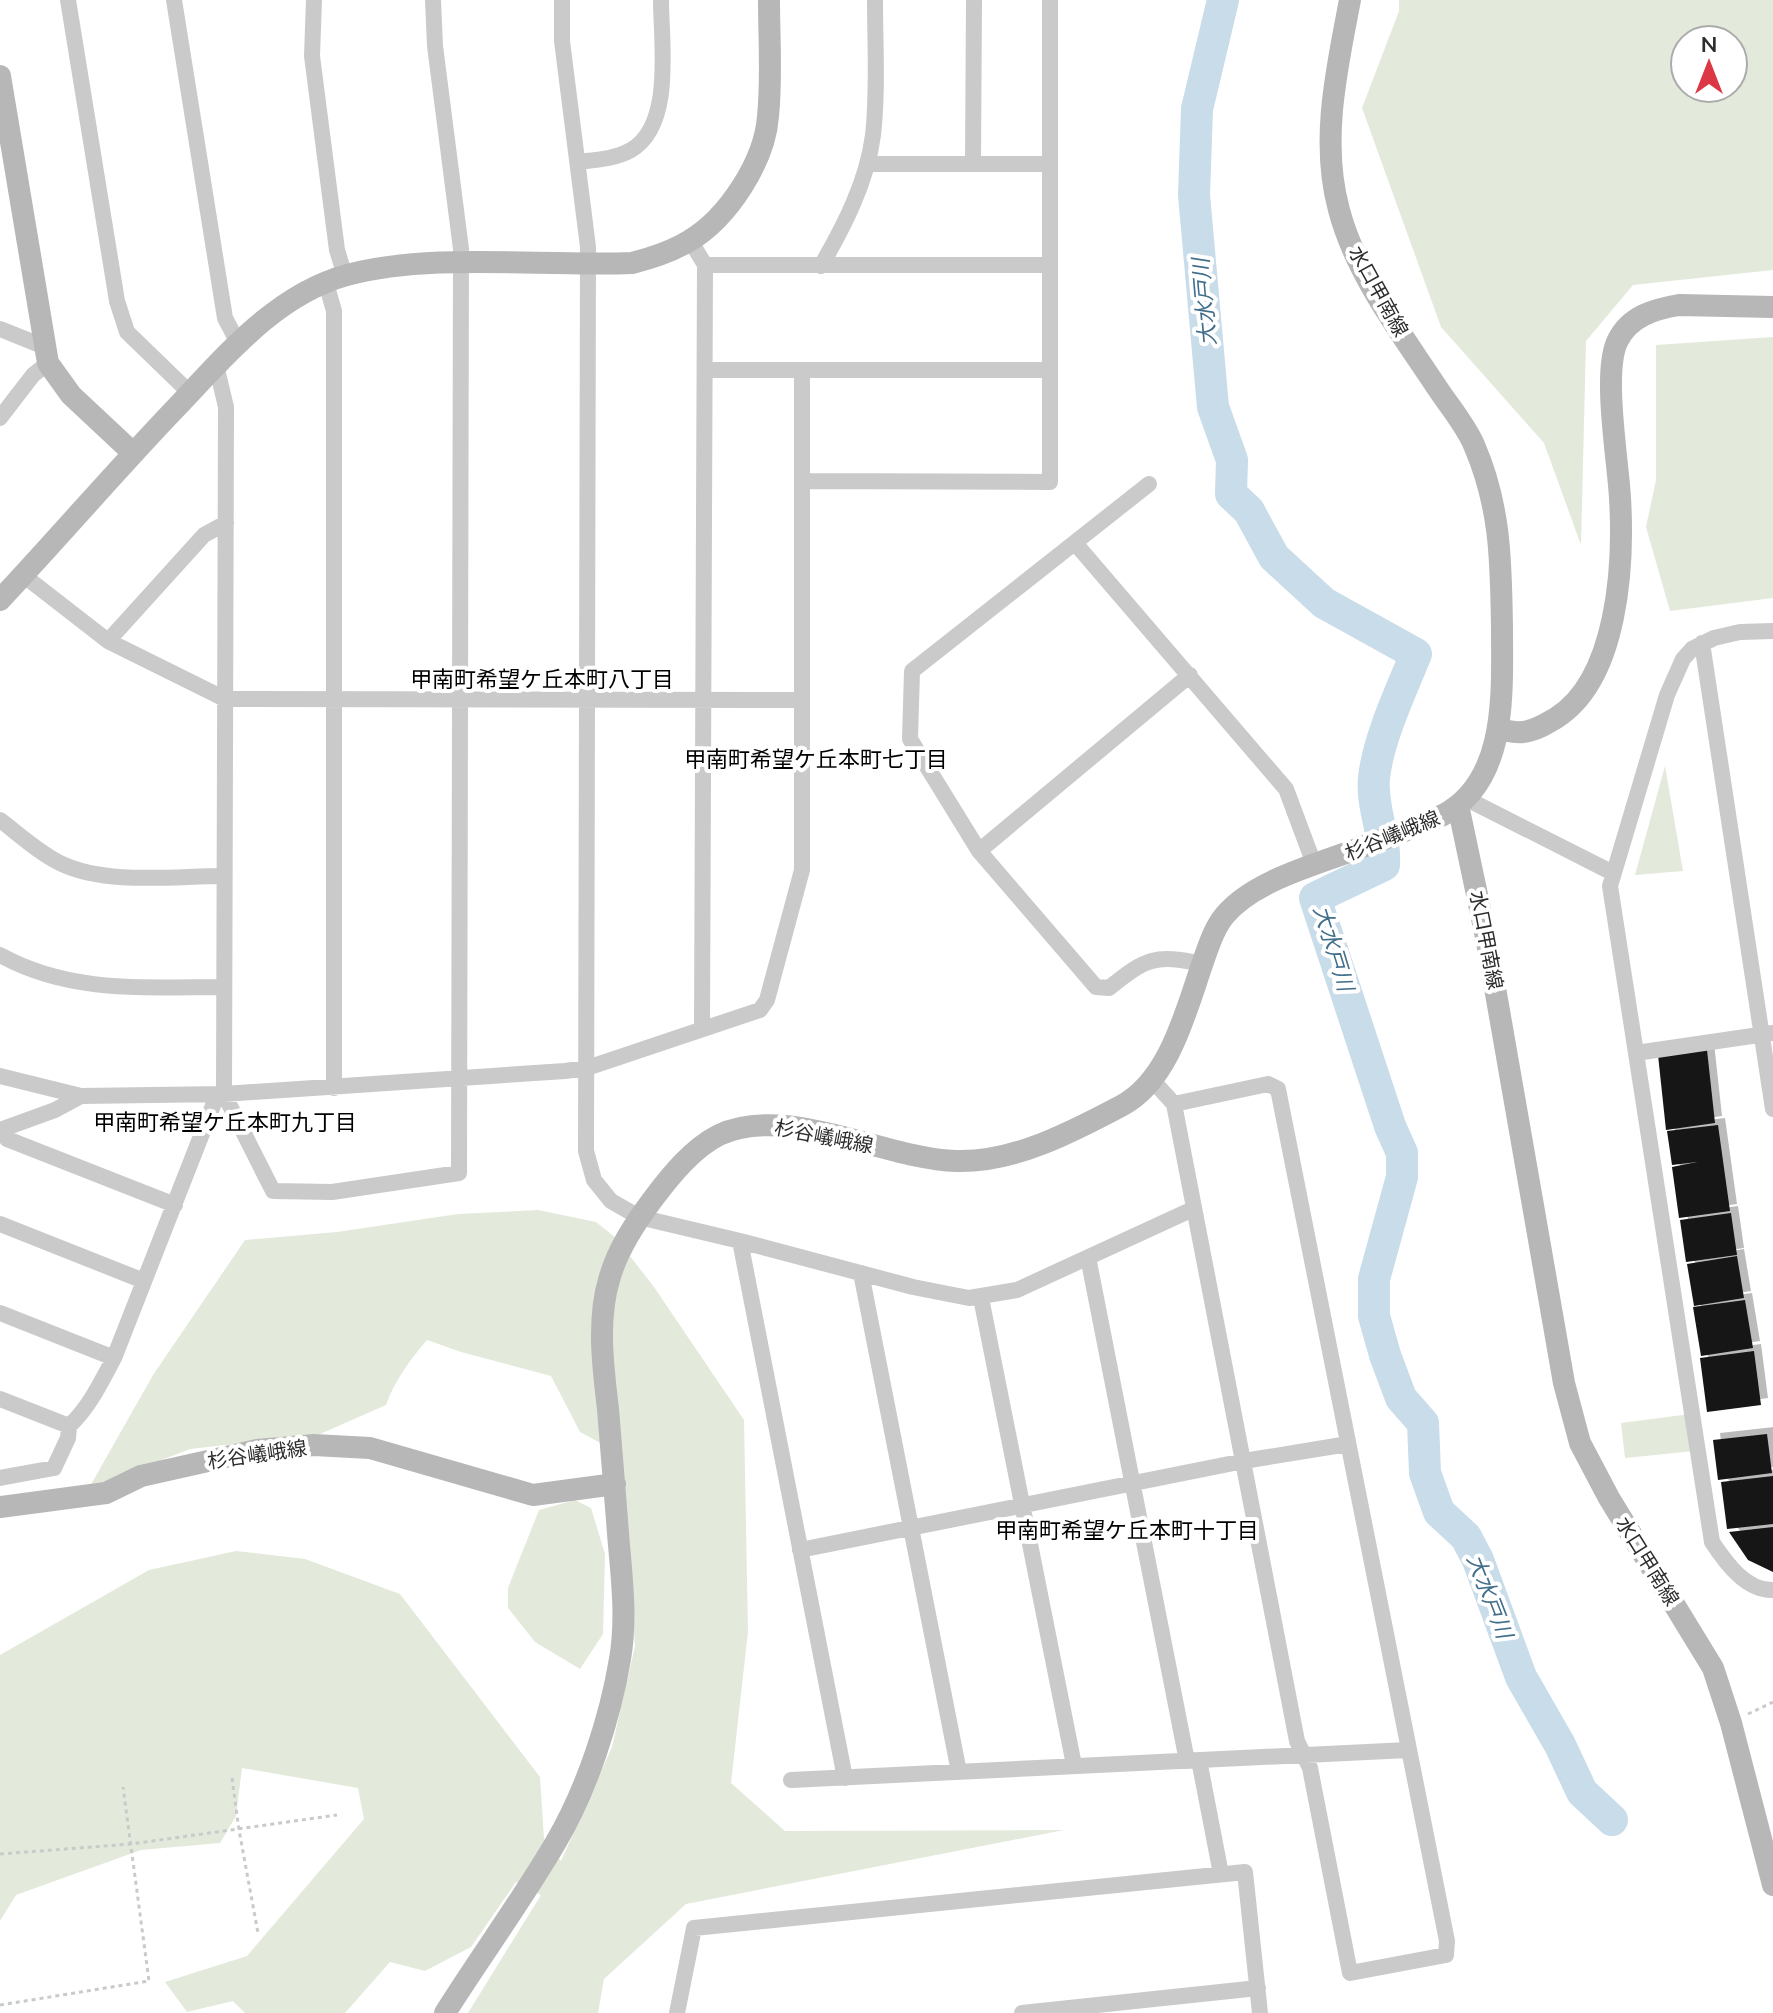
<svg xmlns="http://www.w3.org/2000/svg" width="1773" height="2013" font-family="Mulish,'Noto Sans JP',sans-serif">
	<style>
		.green { fill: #e3eadb; fill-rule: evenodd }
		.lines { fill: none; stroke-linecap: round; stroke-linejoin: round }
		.river { stroke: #c8dce9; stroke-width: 32 }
		.building { fill: #141414; filter: url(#shadow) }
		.path { stroke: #cacaca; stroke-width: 3; stroke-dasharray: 4 4; stroke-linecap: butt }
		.street { stroke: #cacaca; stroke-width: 16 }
		.secondary { stroke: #b7b7b7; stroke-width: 22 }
		.labels { text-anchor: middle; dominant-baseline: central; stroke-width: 8; stroke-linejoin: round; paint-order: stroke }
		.street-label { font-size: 20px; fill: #2d2d2d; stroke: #fff }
		.water-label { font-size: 22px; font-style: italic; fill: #406e8b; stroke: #fff }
		.neighbourhood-label { font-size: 22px; fill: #000; stroke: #fff }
	</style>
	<defs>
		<filter id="shadow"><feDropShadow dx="7" dy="-7" stdDeviation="0" flood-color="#0004"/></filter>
	</defs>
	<rect width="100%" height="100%" fill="#fff"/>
	<path class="green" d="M1399 0H1773V270L1633 285 1586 341 1581 545 1544 443 1441 327 1362 108 1399 11ZM1685 40H1733V88H1685Z
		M1773 337V598L1670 611 1646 527 1656 480V345Z
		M1665 766 1683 871 1635 875Z
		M538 1210 596 1222 616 1238 654 1287 744 1420 748 1632 731 1783 785 1831 1064 1830 686 1904 604 1979 598 2013H468L541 1895 516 1882 471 1947 425 1971 390 1962 345 2013H245L233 2001 187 2012 165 1982 247 1956 364 1819 358 1788 242 1768 236 1816 220 1843 141 1850 16 1895 0 1921V1655L149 1570 236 1551 305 1559 400 1594 540 1777 544 1839 561 1861 612 1747 635 1646 621 1454 580 1432 551 1376 461 1352 427 1340C410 1360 395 1380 386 1405L320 1434 190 1449 89 1488 153 1375 245 1240 337 1232 458 1214Z
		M1698 1413 1704 1450 1625 1458 1621 1423Z
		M575 1500 591 1508 605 1554 603 1634 580 1669 535 1642 508 1608V1588L539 1510Z"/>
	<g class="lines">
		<path class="river" d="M1223 0 1197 109 1194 195 1213 407 1232 460 1231 494 1249 511 1274 557 1324 603 1416 654C1401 691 1378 739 1374 778 1371 807 1386 836 1384 865L1315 898 1390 1126 1402 1153V1177L1374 1279V1316L1385 1355 1401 1398 1423 1423 1425 1473 1439 1512 1466 1537 1478 1560 1521 1677 1560 1745 1582 1792 1612 1820"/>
	</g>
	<path class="building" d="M1707 1050 1715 1123 1666 1130 1658 1055Z
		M1718 1125 1730 1211 1679 1218 1672 1167 1697 1162 1672 1165 1667 1131Z
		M1731 1213 1737 1255 1686 1262 1680 1220Z
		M1737 1256 1744 1298 1694 1306 1687 1264Z
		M1745 1300 1753 1348 1701 1356 1693 1307Z
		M1754 1351 1761 1405 1707 1412 1700 1358Z
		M1767 1434 1772 1473 1718 1480 1713 1440Z
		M1773 1476V1524L1727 1529 1721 1482Z
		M1773 1527V1572L1748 1560 1729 1532Z"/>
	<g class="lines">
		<path class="path" d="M1748 1714 1773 1702
			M232 1778 239 1830 258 1933
			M0 1854 131 1844 337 1815
			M0 2005 149 1981 123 1787"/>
		<path class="street" d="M68 0 117 301 127 332 190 393
			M174 0 225 318 238 343
			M314 0 312 56 337 250 345 276
			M562 0V41L588 247 586 1151 594 1180 611 1201 639 1217 740 1241 913 1287 969 1298 1017 1290 1193 1209
			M578 162C596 160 615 159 631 150 674 125 661 43 661 0
			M973 163 974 0
			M867 164H1050
			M690 240 705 265H1050
			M821 266C844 226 867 182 873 135 878 91 875 44 875 0
			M326 283 334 311V1088
			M0 329 45 347
			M216 365 226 407 224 1094 273 1191 332 1192 459 1173 461 249 435 46 433 0
			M706 370H1050
			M0 418 33 375 48 363
			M803 481 1050 482V0
			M1149 484 912 671 910 739 979 851 1096 987 1109 988C1146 958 1155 954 1202 964
			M1075 543 1286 789 1314 864
			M23 575 108 641 225 699 802 700
			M1773 631 1740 632 1714 638 1692 649 1683 659 1667 695 1610 886 1712 1542C1726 1563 1746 1591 1773 1590
			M108 641 204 535 226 523
			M1702 643 1773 1109
			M1465 798 1613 873
			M0 820C20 835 39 853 62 864 107 885 174 876 223 876
			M979 851 1190 675
			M0 955C70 994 146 987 224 987
			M702 1029 705 265
			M1636 1053 1773 1033
			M0 1076 81 1096 224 1094 565 1071 587 1068 760 1010 767 1000 802 870V370
			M1154 1082 1174 1104 1297 1741 1310 1768 1350 1973 1446 1955 1447 1941 1278 1089 1268 1084 1174 1104
			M0 1130 55 1110 81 1096
			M7 1139 175 1205
			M0 1224 144 1281
			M740 1241 845 1778
			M1088 1257 1187 1761
			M861 1273 959 1772
			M981 1298 1074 1765
			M0 1313 114 1358
			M0 1399 69 1426
			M0 1478 54 1468 68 1438 69 1426C89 1408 101 1382 114 1358L214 1103 224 1094
			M800 1550 1244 1461 1348 1444
			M1199 1760 1221 1874
			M791 1780 1408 1750
			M677 2013 694 1928 1245 1872 1260 2013
			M1022 2013 1258 1988"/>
		<path class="secondary" d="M0 76 48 363 71 395 133 453
			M0 600C58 538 114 473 172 412 223 359 274 295 347 275 433 252 542 267 632 263 652 258 671 252 689 241 728 218 765 161 768 116 772 78 769 38 769 0
			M1498 730C1506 730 1515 733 1523 732 1535 731 1546 724 1556 718 1618 679 1624 565 1620 498 1618 460 1602 370 1618 340 1630 316 1655 309 1679 305L1773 307
			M1458 805 1487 942 1564 1383 1580 1443 1609 1498 1713 1668 1731 1723 1773 1885
			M0 1507 106 1493 141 1476 257 1450 314 1445 370 1448 533 1495 615 1484
			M445 2013C481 1956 522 1900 556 1842 587 1789 610 1719 620 1659 628 1613 620 1566 617 1520 614 1483 611 1446 608 1409 603 1368 597 1320 609 1280 617 1250 635 1223 653 1199 671 1175 693 1148 719 1135 786 1103 885 1159 956 1161 1013 1163 1072 1132 1121 1106 1171 1080 1187 1006 1205 956 1210 942 1215 927 1225 915 1255 879 1322 863 1365 846 1391 837 1417 826 1443 815 1508 781 1502 692 1502 629 1501 563 1501 507 1474 445 1466 426 1450 407 1438 389 1402 334 1356 275 1339 210 1320 141 1337 68 1350 0"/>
	</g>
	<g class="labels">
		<g class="street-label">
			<text transform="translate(1379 291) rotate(61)">水口甲南線</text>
			<text transform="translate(1392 835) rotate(-22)">杉谷嶬峨線</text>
			<text transform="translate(1487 940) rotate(79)">水口甲南線</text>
			<text transform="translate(824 1136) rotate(11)">杉谷嶬峨線</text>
			<text transform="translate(257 1454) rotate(-8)">杉谷嶬峨線</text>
			<text transform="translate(1648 1561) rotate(58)">水口甲南線</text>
		</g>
		<g class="water-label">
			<text transform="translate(1204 302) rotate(-95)">大水戸川</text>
			<text transform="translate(1334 948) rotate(73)">大水戸川</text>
			<text transform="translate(1490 1596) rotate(69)">大水戸川</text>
		</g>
		<g class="neighbourhood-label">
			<text x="542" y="679">甲南町希望ケ丘本町八丁目</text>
			<text x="816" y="759">甲南町希望ケ丘本町七丁目</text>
			<text x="225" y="1122">甲南町希望ケ丘本町九丁目</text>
			<text x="1127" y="1530">甲南町希望ケ丘本町十丁目</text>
		</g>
	</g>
	<g transform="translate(1709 64)"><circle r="38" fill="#ffffff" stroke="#ababab" stroke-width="2"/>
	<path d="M0-6L14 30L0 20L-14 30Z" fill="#dc3744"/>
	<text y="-12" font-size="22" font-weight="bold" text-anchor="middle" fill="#2d2d2d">N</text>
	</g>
</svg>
